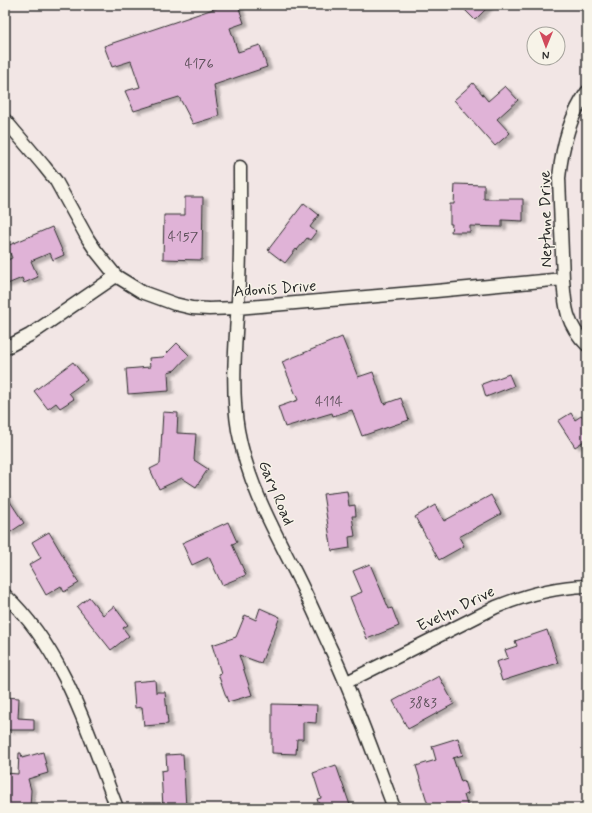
<svg xmlns="http://www.w3.org/2000/svg" width="592" height="813" font-family="Mynerve,sans-serif">
	<style>
		.building { fill: #e0b3d7; stroke: #2b2b2b; filter: url(#shadow) }
		.lines { fill: none; stroke-linecap: round; stroke-linejoin: round }
		.minor-casing { stroke: #2b2b2b; stroke-width: 15 }
		.minor { stroke: #f7f3e8; stroke-width: 12 }
		.labels { text-anchor: middle; dominant-baseline: central; stroke-width: 3; stroke-linejoin: round; paint-order: stroke }
		.number-label { font-size: 14px; fill: #584d56 }
		.street-label { font-size: 16px; fill: #2b2b2b; stroke: #f7f3e8 }
	</style>
	<defs>
		<filter id="shadow"><feDropShadow dx="4.5" dy="2.5" stdDeviation="1" flood-color="#0004"/></filter>
	</defs>
	<rect width="100%" height="100%" fill="#f2e6e5"/>
	<filter id="ink" filterUnits="userSpaceOnUse"><feTurbulence type="fractalNoise" baseFrequency=".025" numOctaves="2"/><feDisplacementMap in="SourceGraphic" scale="8" xChannelSelector="R" yChannelSelector="G"/><feConvolveMatrix kernelMatrix="1 2 1 2 8 2 1 2 1" color-interpolation-filters="sRGB"/></filter>
	<g filter="url(#ink)">
		<path class="building" d="M225 5H238L244 23 230 28 238 52 260 45 267 67 214 85 219 116 193 124 179 97 134 111 125 91 140 87 131 61 112 67 104 46Z
			M460 5H490L475 20Z
			M473 83 488 101 505 86 518 100 497 119 510 133 495 146 454 100Z
			M455 184 484 185V199H523V221L502 220V227L470 226V232H451L452 224H450V204H454Z
			M185 197H203L202 260 163 259 164 215H185Z
			M304 203 319 215 310 227 316 232 310 240 307 238 297 250 296 249 285 263 268 250Z
			M52 227 64 255 53 260 50 253 31 261 38 277 24 283 22 278 5 285V261L12 258 7 246Z
			M342 337 358 377 373 372 384 404 401 398 409 420 362 436 352 410 333 416 332 413 285 427 278 407 298 400 282 362Z
			M177 343 189 355 175 370 168 372 169 391 128 394 126 369 150 367 149 358 163 357Z
			M73 362 87 380 69 393 74 399 60 408 56 403 48 409 34 391Z
			M509 374 514 386 486 397 482 384Z
			M163 412 178 413 177 433 196 434 194 460 208 469 196 487 182 478 159 489 150 469 160 464Z
			M587 412V439L575 447 558 421 571 413 575 420Z
			M347 491 349 506 355 505 356 516H352L355 536 349 537 350 548 332 551 323 494Z
			M5 494 24 523 9 533 5 526Z
			M491 495 501 514 459 537 464 546 439 560 415 517 435 505 444 521Z
			M228 522 237 542 232 544 246 575 222 585 209 557 192 565 182 543Z
			M49 532 79 583 64 592 61 586 46 595 29 565 41 558 32 542Z
			M370 564 389 609 392 608 399 626 367 639 350 597 362 592 353 571Z
			M89 597 103 615 114 606 128 625 123 628 129 636 111 650 77 607Z
			M260 608 280 617 261 663 239 655 252 695 228 702 218 674 221 673 212 645 236 637 245 615 256 620Z
			M547 630 558 663 502 681 496 662 508 658 505 650 517 646 515 641Z
			M439 676 454 704 408 729 393 701Z
			M155 680 156 692H165L168 724 144 726 142 707 135 708 133 682Z
			M5 697 19 698 18 718 34 719V730H5Z
			M272 704 317 705 316 723 303 722V739H297L296 754 272 753Z
			M458 738 463 755 453 758 461 782 464 781 468 794 464 795 468 808H429L416 766 436 760 432 746Z
			M43 752 48 773 28 779 31 790 30 808H5V773L18 774 19 753H21L22 758Z
			M183 754 186 808H163L161 771 167 770 166 755Z
			M336 765 351 808H320L317 799 321 798 313 773Z"/>
		<g class="lines">
			<g class="minor-casing">
				<path id="minor" d="M5 120 44 166 56 181 88 239 96 251 116 276 142 292 175 304 192 308 209 309 237 308 436 291 563 279C565 307 566 324 587 345
					M240 167C240 205 241 244 239 282 237 330 230 383 238 430 247 480 270 523 293 568 306 593 317 619 329 645 354 697 373 753 394 808
					M563 279 559 178C562 147 569 117 587 92
					M5 348 30 335 116 276
					M5 595C65 651 88 733 117 808
					M347 682 496 607C525 595 555 587 587 586"/>
			</g>
			<use href="#minor" class="minor"/>
		</g>
	</g>
	<g class="labels">
		<g class="number-label">
			<text x="199" y="64">4176</text>
			<text x="183" y="237">4157</text>
			<text x="329" y="402">4114</text>
			<text x="423" y="703">3883</text>
		</g>
		<g class="street-label">
			<text transform="translate(546 219) rotate(-91)">Neptune Drive</text>
			<text transform="translate(275 289) rotate(-4)">Adonis Drive</text>
			<text transform="translate(276 493) rotate(67)">Gary Road</text>
			<text transform="translate(456 609) rotate(-26)">Evelyn Drive</text>
		</g>
	</g>
	<rect width="592" height="813" fill="none" stroke="#f7f3e8" stroke-width="20"/>
	<rect x="10" y="10" width="572" height="793" fill="none" stroke="#2b2b2b" stroke-width="1.5" filter="url(#ink)"/>
	<g transform="translate(546 46) rotate(181)"><circle r="19" fill="#f7f3e8" stroke="#a5a39c"/>
	<path d="M0-3L7 15L0 10L-7 15Z" fill="#d1495b"/>
	<text y="-6" font-size="11" font-weight="bold" text-anchor="middle" fill="#2b2b2b">N</text>
	</g>
</svg>
